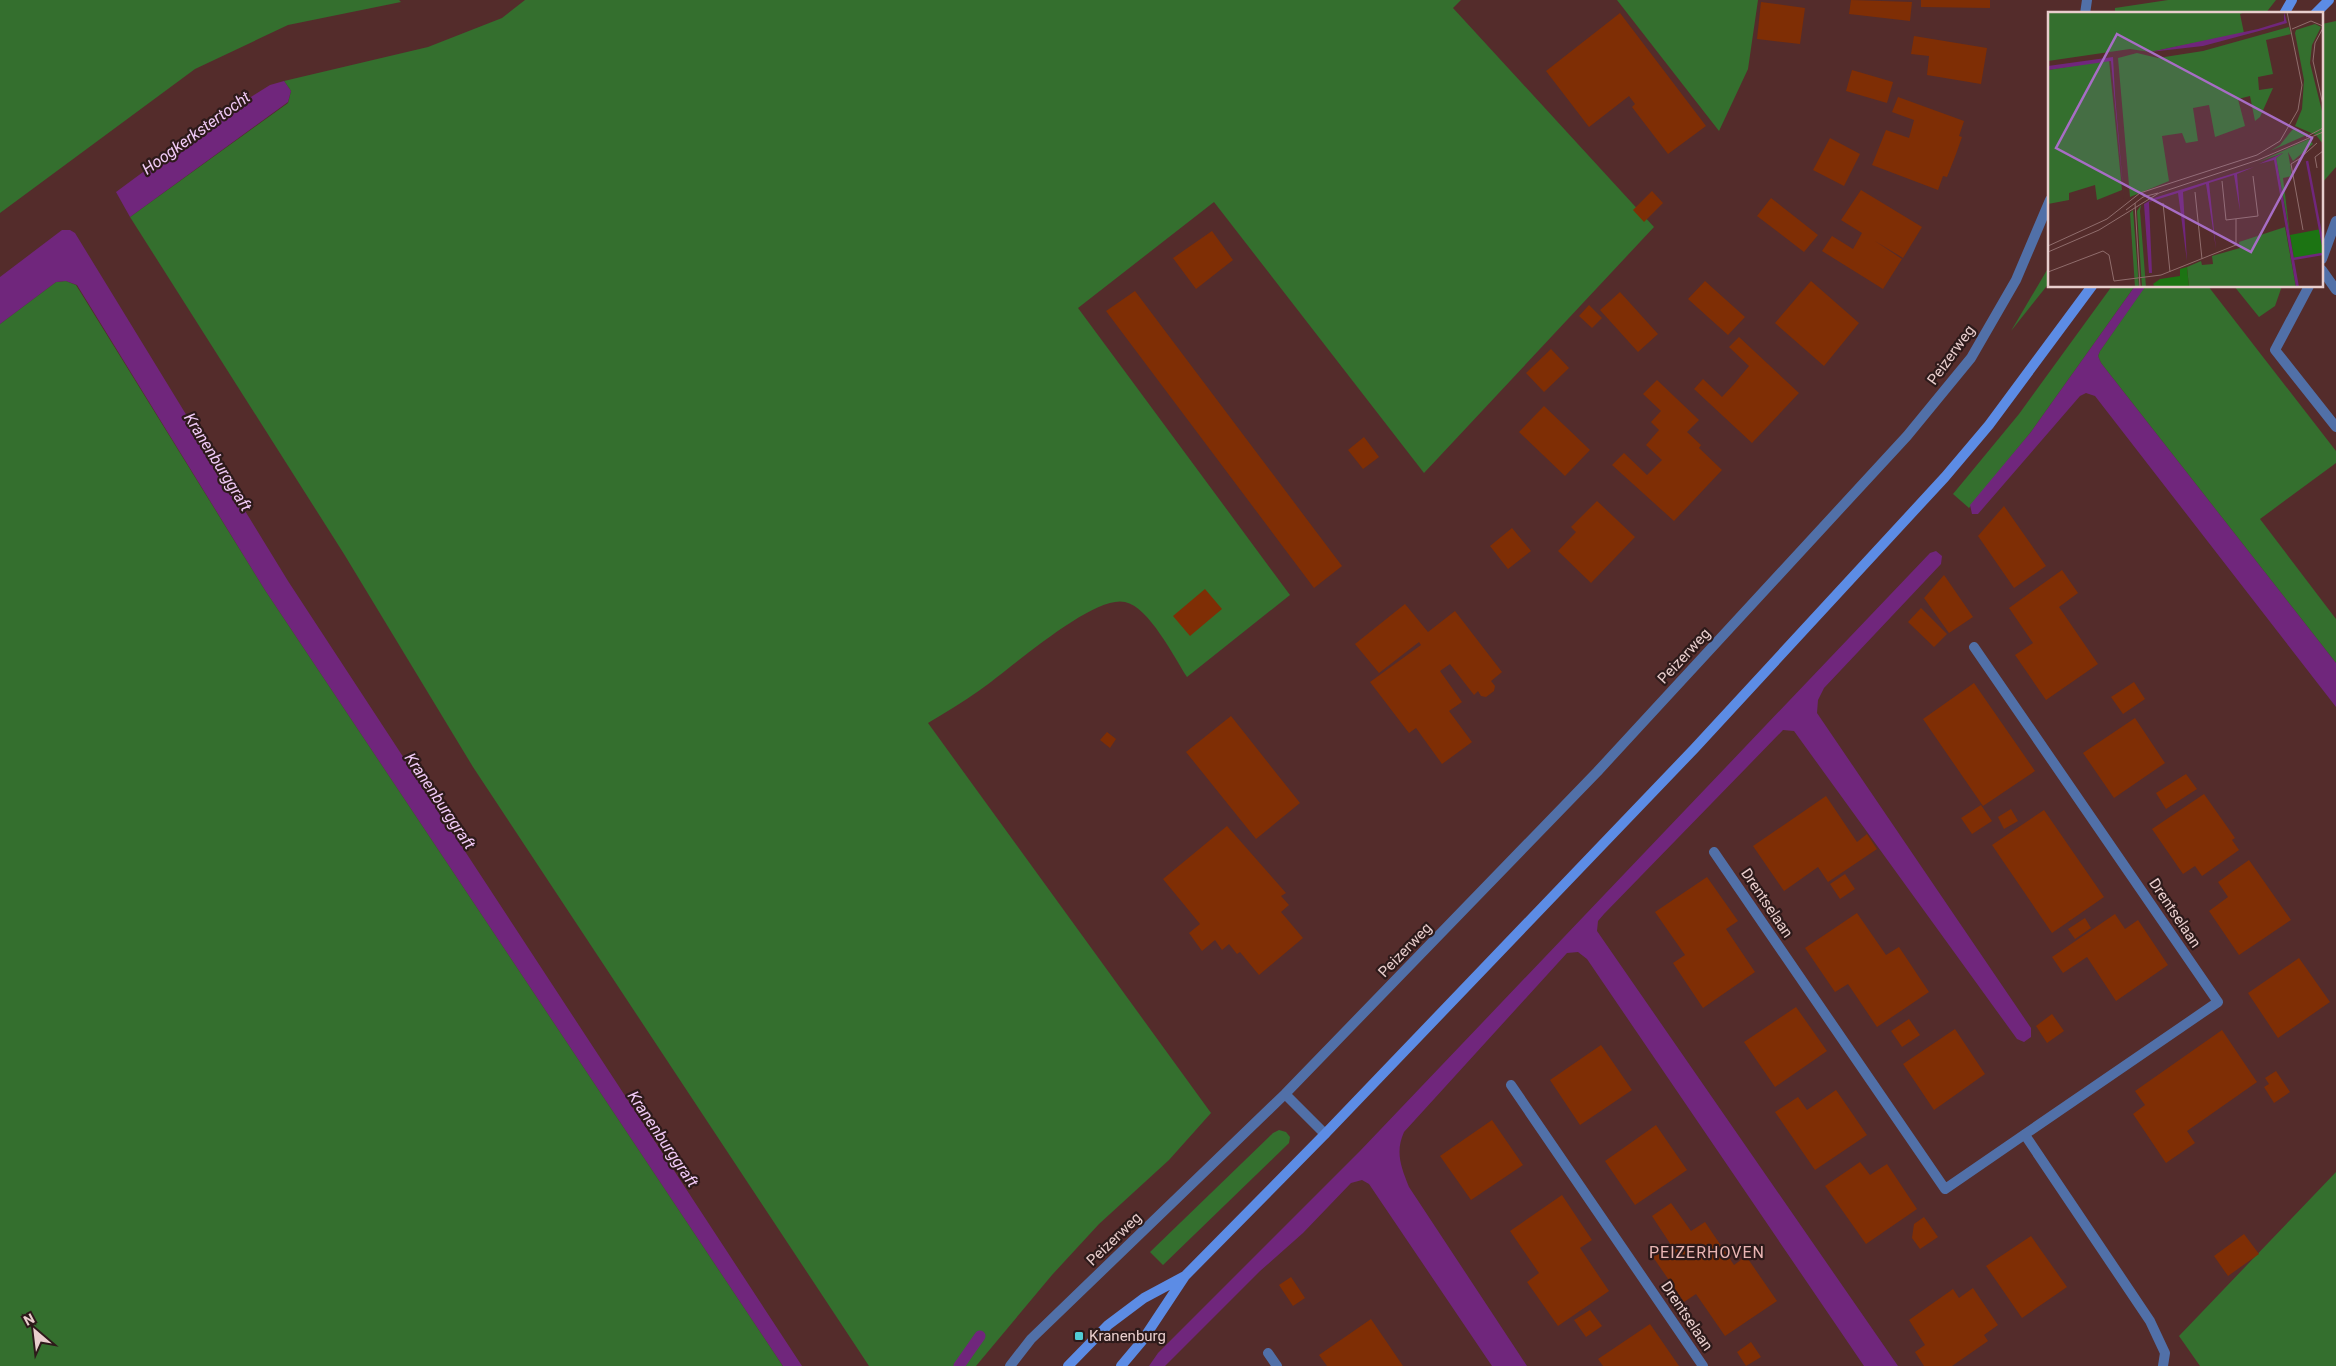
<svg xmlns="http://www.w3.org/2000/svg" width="2336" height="1366" font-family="Roboto,sans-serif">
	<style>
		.green { fill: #346f2e }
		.water { fill: #70267c }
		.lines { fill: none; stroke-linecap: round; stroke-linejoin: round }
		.stream { stroke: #70267c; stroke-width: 11 }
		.building { fill: #7f2e05 }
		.lane { stroke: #5170a8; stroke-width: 10 }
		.street { stroke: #5170a8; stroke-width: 10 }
		.secondary { stroke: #5c8ce5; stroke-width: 10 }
		.poi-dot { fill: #51ccd5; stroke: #2d1a1a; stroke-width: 2 }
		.labels { text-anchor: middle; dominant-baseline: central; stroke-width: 4.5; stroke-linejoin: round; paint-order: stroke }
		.street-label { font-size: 15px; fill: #e9cecd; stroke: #2d1a1a }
		.poi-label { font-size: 15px; fill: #e9cecd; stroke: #2d1a1a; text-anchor: start }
		.water-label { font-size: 16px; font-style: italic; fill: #f0caf6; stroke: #2d1a1a }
		.neighbourhood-label { font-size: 16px; letter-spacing: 1px; fill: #e9b5b3; stroke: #2d1a1a }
		.inset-river { fill: none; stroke: #70267c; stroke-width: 2.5 }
		.inset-road { fill: none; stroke: #906d6c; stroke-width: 1 }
		.view { fill: #a76dc5; fill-opacity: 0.15; stroke: #a76dc5; stroke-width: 2.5 }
		.inset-edge { fill: none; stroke: #e9cecd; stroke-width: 2.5 }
	</style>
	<rect width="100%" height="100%" fill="#542c2b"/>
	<path class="green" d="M0 0H399L401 2 288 25 195 69 0 213Z
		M525 0H1461L1453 8 1654 227 1424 473 1214 202 1078 308 1290 595 1187 677C1174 657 1149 607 1125 602 1093 594 1008 671 980 690 963 702 946 712 928 723L1211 1113 1169 1160 1099 1224 1052 1275 976 1366H869L473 767 344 554 130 217 288 103 291 91 284 81 428 47 502 18Z
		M1617 0H1758L1748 69 1719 131Z
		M2168 0H2276L2265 14H2115V8Z
		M2336 21V167L2322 183V24Z
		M2050 265V282L2011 331Z
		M66 281 76 285 265 590 783 1366H0V324L56 282Z
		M2112 286H2135L2031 432 1969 508 1953 494 2019 414Z
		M2145 286H2208L2336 451V463L2260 519 2336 619V663L2101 363 2098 356 2100 351Z
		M2234 286H2282L2275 306 2259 317Z
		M1279 1130 1286 1132 1290 1137 1289 1143 1163 1265 1150 1252 1273 1133Z
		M2336 1172V1366H2200L2179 1336Z"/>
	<path class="water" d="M284 81 291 91 288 102 130 217 116 192 208 124 270 85Z
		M62 230H70L75 233 288 581 802 1366H783L265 590 77 285 66 281 56 282 0 324V277Z
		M2135 286 2145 287 2100 351 2098 356 2101 363 2336 663V707L2095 396 2086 393 2080 396 1978 514H1972L1970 505 2031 432Z
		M1936 551 1942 556 1941 564 1824 688 1818 700 1817 713 2031 1028V1037L2024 1042 2017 1039 1794 731 1783 730 1604 914 1598 921 1597 931 1898 1366H1864L1587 959 1578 952 1567 953 1404 1132C1395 1152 1401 1167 1409 1187L1527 1366H1492L1369 1184 1362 1180 1351 1183 1303 1233 1260 1271 1165 1366H1149L1158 1353 1360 1151 1930 553Z"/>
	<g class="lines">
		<path class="stream" d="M959 1366 980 1336"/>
	</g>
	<path class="building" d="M1851 0 1912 2 1910 21 1849 14Z
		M1921 0H1990V8L1921 7Z
		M1761 2 1805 8 1800 44 1757 39Z
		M1620 13 1706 126 1668 154 1632 107 1635 104 1629 96 1589 127 1546 71Z
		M1914 36 1987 48 1981 84 1927 75 1929 56 1911 54Z
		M1852 70 1893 82 1887 103 1846 91Z
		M1898 97 1964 121 1959 136 1962 137 1956 154 1947 177 1943 176 1938 190 1872 165 1886 130 1909 138 1914 120 1892 112Z
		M1830 138 1860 154 1844 186 1813 170Z
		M1861 190 1922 227 1903 258 1875 241 1902 259 1883 289 1822 251 1832 236 1853 249 1862 233 1841 220Z
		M1652 191 1663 203 1644 222 1633 210Z
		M1771 198 1818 235 1804 252 1757 216Z
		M1212 231 1233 260 1196 289 1173 258Z
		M1705 281 1745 317 1728 335 1688 299Z
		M1811 281 1859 323 1824 366 1775 323Z
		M1135 291 1342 566 1314 588 1106 311Z
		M1620 292 1658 334 1638 352 1600 310Z
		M1589 305 1602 318 1592 328 1579 316Z
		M1739 337 1799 393 1752 443 1694 389 1703 379 1722 397 1735 383 1749 366 1729 347Z
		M1551 349 1569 368 1544 392 1526 373Z
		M1657 380 1699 420 1687 432 1701 445 1699 448 1722 470 1674 521 1612 465 1624 453 1647 475 1662 460 1646 445 1659 430 1651 422 1661 411 1643 394Z
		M1544 406 1590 450 1565 476 1519 432Z
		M1364 437 1379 457 1363 469 1348 450Z
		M1597 501 1635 537 1591 583 1558 551 1576 532 1571 527Z
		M2004 506 2046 566 2014 588 1978 536Z
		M1512 528 1531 551 1508 569 1490 546Z
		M2062 570 2078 593 2059 607 2098 664 2046 700 2015 655 2033 643 2009 608Z
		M1944 575 1973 617 1949 633 1924 598Z
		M1205 589 1222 609 1190 636 1173 616Z
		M1405 604 1428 632 1455 611 1502 672 1491 681 1495 686 1494 691 1486 697 1481 696 1478 691 1474 695 1450 664 1440 671 1462 702 1449 711 1472 742 1442 764 1416 728 1409 733 1370 682 1421 645 1419 642 1379 673 1355 644Z
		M1921 608 1947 634 1934 647 1908 622Z
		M2134 682 2145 699 2123 714 2111 697Z
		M1974 683 2035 771 1983 806 1923 719Z
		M1231 716 1300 803 1256 839 1186 752Z
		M2135 718 2165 763 2114 798 2083 753Z
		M1107 732 1116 739 1110 748 1100 740Z
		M2186 774 2197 789 2166 809 2156 793Z
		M2204 794 2235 838 2232 840 2239 850 2202 876 2195 866 2183 874 2152 829Z
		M1826 796 1857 842 1867 834 1877 849 1828 882 1818 867 1784 891 1753 846Z
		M1981 805 1992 821 1972 834 1961 818Z
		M2011 809 2018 821 2004 829 1998 817Z
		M2044 810 2104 897 2052 933 1992 845Z
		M1227 826 1286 893 1281 896 1289 905 1281 912 1303 938 1259 975 1240 952 1237 954 1229 944 1222 950 1215 940 1202 951 1189 933 1200 924 1163 879Z
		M2249 860 2291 920 2239 955 2209 911 2228 897 2218 882Z
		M1845 874 1855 889 1840 899 1830 884Z
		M1707 877 1738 921 1726 929 1755 972 1703 1008 1673 963 1685 955 1655 912Z
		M1857 913 1886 955 1899 947 1929 992 1877 1027 1848 984 1835 992 1805 948Z
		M2115 914 2125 929 2138 920 2168 965 2116 1001 2087 957 2063 973 2052 957Z
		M2085 918 2091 928 2075 939 2068 929Z
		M2299 958 2330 1002 2278 1038 2248 993Z
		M1796 1007 1827 1051 1775 1087 1744 1042Z
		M2052 1014 2064 1031 2047 1043 2036 1026Z
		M1909 1019 1920 1035 1902 1047 1891 1031Z
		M1955 1029 1985 1074 1934 1110 1903 1064Z
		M2222 1030 2257 1082 2187 1131 2195 1143 2166 1163 2133 1114 2145 1105 2135 1091Z
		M1601 1045 1632 1090 1580 1125 1550 1080Z
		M2276 1071 2290 1092 2274 1103 2264 1087 2269 1084 2265 1078Z
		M1836 1090 1867 1135 1815 1170 1775 1112 1798 1097 1807 1110Z
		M1492 1120 1523 1165 1471 1200 1440 1156Z
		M1656 1125 1687 1170 1635 1205 1605 1161Z
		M1860 1162 1870 1175 1887 1164 1917 1209 1866 1244 1825 1186Z
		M1562 1195 1592 1240 1580 1248 1609 1291 1558 1326 1527 1282 1539 1273 1510 1231Z
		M1671 1203 1691 1231 1705 1222 1734 1265 1746 1256 1777 1301 1725 1336 1696 1294 1684 1302 1653 1257 1671 1245 1652 1216Z
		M1924 1217 1938 1237 1920 1249 1912 1238 1914 1224Z
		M2244 1234 2259 1254 2228 1276 2214 1256Z
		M2031 1236 2067 1287 2022 1318 1986 1266Z
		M1291 1277 1305 1298 1293 1306 1279 1285Z
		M1973 1288 1998 1325 1984 1335 1988 1341 1952 1366H1924L1915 1352 1925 1345 1909 1320 1953 1289 1959 1298Z
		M1590 1310 1602 1326 1586 1337 1574 1320Z
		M1371 1319 1403 1366H1327L1319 1355Z
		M1650 1324 1679 1366H1603L1598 1359Z
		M1751 1342 1761 1357 1746 1366 1737 1352Z"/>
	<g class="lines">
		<path class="lane" d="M2322 259 2336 221
			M2322 270 2336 290
			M2309 286 2275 350 2336 427"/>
		<path class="street" d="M2085 14 2087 0
			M1714 852 1945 1189 2218 1002 1974 647
			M1511 1085 1703 1366
			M1285 1094 1325 1134
			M2025 1135 2150 1321 2165 1353 2163 1366
			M1268 1353 1277 1366
			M1010 1366 1031 1339 1285 1094 1597 772 1907 436 1971 358 2016 280 2050 200"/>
		<path class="secondary" d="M2284 14 2292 0
			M2315 14 2329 0
			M1068 1366 1108 1325 1144 1298 1185 1276
			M1121 1366 1142 1341 1185 1276 1325 1134 1694 749 1945 477 1989 425 2092 286"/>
	</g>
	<rect class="poi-dot" x="1074" y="1331" width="10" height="10" rx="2.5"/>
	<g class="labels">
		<g class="street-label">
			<text transform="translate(1951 355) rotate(-54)">Peizerweg</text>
			<text transform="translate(1684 656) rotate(-47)">Peizerweg</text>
			<text transform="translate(1767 903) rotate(56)">Drentselaan</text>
			<text transform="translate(2175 913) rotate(56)">Drentselaan</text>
			<text transform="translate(1405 950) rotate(-46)">Peizerweg</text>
			<text transform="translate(1114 1239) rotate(-44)">Peizerweg</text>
			<text transform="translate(1687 1316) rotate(56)">Drentselaan</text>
		</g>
		<g class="poi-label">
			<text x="1089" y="1336">Kranenburg</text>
		</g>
		<g class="water-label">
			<text transform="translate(196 133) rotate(-36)">Hoogkerkstertocht</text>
			<text transform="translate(218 462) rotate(58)">Kranenburggraft</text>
			<text transform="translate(440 801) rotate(56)">Kranenburggraft</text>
			<text transform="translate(663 1139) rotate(56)">Kranenburggraft</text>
		</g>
		<g class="neighbourhood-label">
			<text x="1707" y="1252">PEIZERHOVEN</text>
		</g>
	</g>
	<g transform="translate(2048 12)">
		<rect width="275" height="275" fill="#542c2b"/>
		<path d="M0 0H197L192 2 196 21 102 40 82 37 0 49ZM267 12 273 15 264 33 262 51 275 103V132L268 123 247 114 254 97 256 68 247 21 248 18ZM241 15 243 22 218 28 225 62 210 65 211 78 225 76 212 105 207 109 202 84 190 87 197 114 167 125 161 93 145 96 150 129 138 131 134 121 114 124 121 169 82 185 70 46 89 41 110 46 155 39ZM61 48 74 178 49 188 47 173 21 181V188L0 192V58ZM245 117 261 122 222 139 232 133ZM261 127 265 132 245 149 240 140 244 164 235 166 242 223 228 146 235 141 210 150ZM93 193 92 199 98 275H94L89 199ZM85 198 91 275H87L82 201ZM237 215 248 275H141L139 255 153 249 154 253 165 252 164 244 192 236 191 230Z" fill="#346f2e"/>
		<path d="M273 217 275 242 246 247 242 223ZM139 255 141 275H107L105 272 112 267 132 264V257Z" fill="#1c7413"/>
		<path d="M236 0 239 11 211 19 155 34 102 40 210 17 236 9ZM65 45 67 83 76 187 63 49 0 58V54ZM235 141 228 146 251 275H248L226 148 211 152ZM206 155 189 162 192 199 186 163 161 171 168 237 158 172 135 180 139 249 130 181 101 190 104 261H101L96 192 106 186Z" fill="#70267c"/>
		<path class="inset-river" d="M259 149 275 233M245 247 274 242"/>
		<path class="inset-road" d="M275 16 267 31 265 49 275 93M244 17 263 9 275 14M258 125 275 116M251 147 243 152 255 218M251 152V147L269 131M269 156 267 145 275 139M174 169 178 208 210 204 205 164M147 180 154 247M87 191 92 275M115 191 122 260M78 198 95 185 110 181M0 234 59 207 92 181 209 143 232 129 250 98 254 73 239 0M0 240 51 218 111 181 210 148 275 120M0 260 55 239 61 243 66 269 113 263 188 233V207"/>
		<path class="view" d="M69 22 264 126 203 240 8 136Z"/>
		<rect width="275" height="275" class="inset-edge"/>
	</g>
	<g transform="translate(35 1331) rotate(332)" stroke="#2d1a1a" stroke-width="4" paint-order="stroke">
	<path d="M0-4L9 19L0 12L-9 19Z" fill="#e9cecd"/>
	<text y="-8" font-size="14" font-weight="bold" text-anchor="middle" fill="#e9cecd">N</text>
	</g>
</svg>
